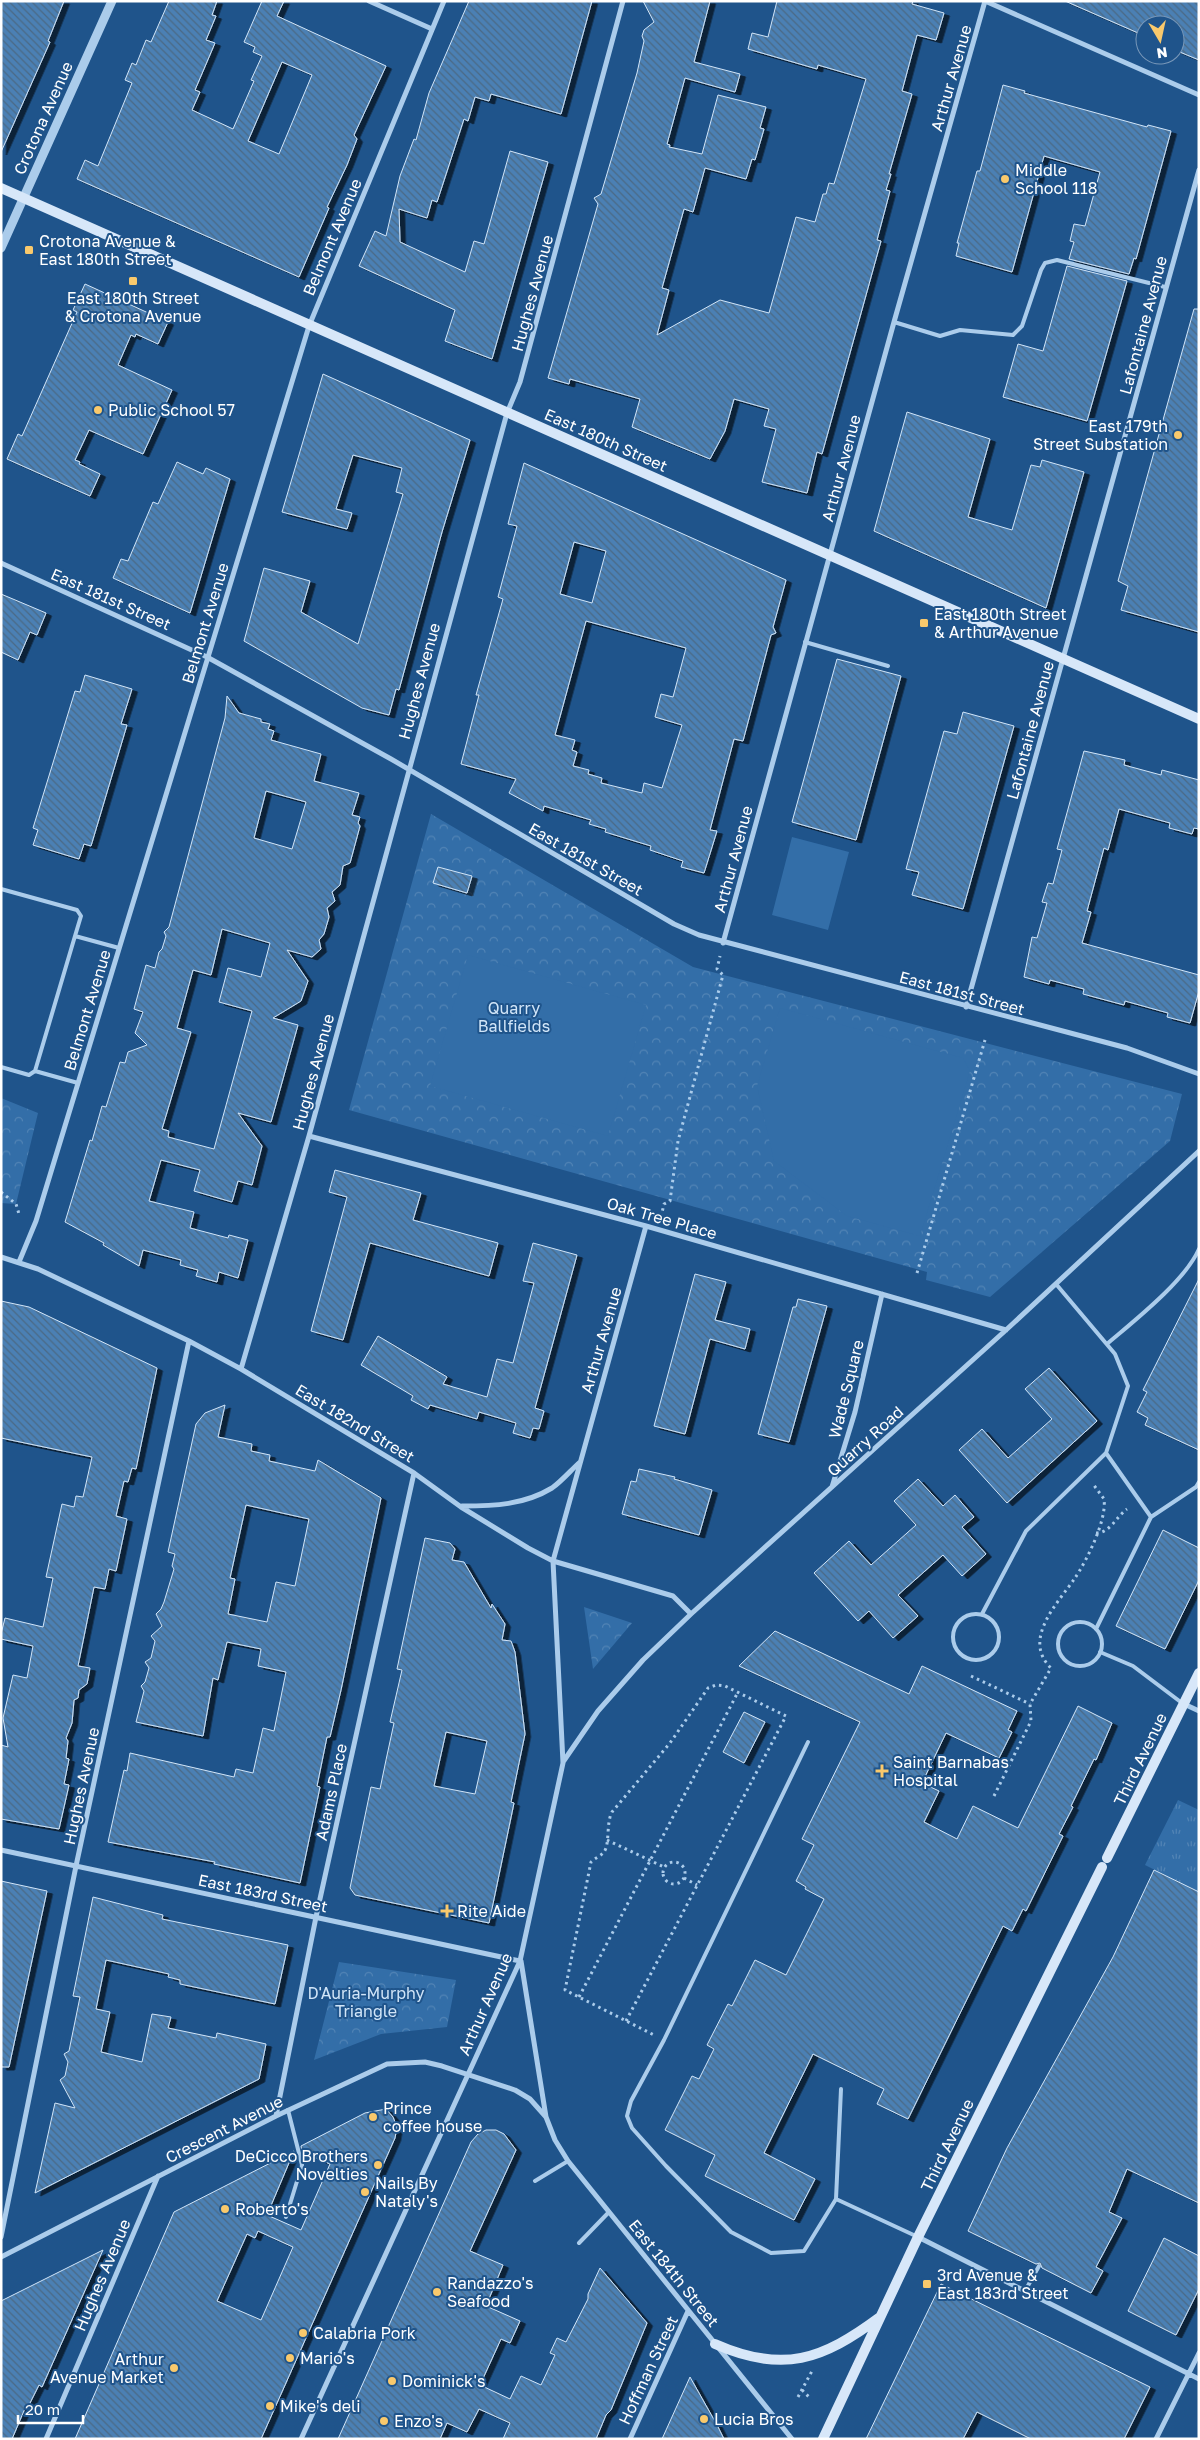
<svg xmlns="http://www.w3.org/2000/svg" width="1200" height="2440" font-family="'Golos Text',sans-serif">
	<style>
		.grass { fill: url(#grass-tufts) }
		.forest { fill: url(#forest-crowns) }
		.garden { fill: #336ea8 }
		.building { fill: url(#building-back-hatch); stroke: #d1e5f8; fill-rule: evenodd; filter: url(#shadow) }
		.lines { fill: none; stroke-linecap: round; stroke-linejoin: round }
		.path { stroke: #abcceb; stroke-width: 3; stroke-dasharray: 2.5 4; stroke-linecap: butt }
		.service { stroke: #abcceb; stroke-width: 4 }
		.minor { stroke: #abcceb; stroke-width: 5 }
		.tertiary { stroke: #abcceb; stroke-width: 9 }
		.secondary { stroke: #d7e7f9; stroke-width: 10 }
		.poi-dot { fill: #f9c96c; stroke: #1f548b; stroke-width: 2 }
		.labels { text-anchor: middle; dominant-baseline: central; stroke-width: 4; stroke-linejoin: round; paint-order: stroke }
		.street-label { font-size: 16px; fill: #fff; stroke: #1f548b }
		.poi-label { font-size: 16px; fill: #fff; stroke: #1f548b; text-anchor: start }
		.park-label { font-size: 16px; fill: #d1e5f8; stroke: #1f548b }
	</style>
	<defs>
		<pattern id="grass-tufts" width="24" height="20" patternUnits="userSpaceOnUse" patternTransform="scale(1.25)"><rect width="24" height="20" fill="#336ea8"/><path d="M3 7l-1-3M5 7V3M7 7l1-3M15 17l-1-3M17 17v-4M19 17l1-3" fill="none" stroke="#5284b5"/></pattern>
		<pattern id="forest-crowns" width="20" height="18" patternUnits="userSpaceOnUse" patternTransform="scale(1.25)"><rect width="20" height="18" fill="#336ea8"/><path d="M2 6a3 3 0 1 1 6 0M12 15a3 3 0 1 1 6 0" fill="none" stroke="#5284b5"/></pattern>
		<pattern id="building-back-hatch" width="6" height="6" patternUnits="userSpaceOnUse" patternTransform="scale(1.25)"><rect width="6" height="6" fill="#4c80b4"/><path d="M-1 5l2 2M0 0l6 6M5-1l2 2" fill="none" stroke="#4c6985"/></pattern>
		<filter id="shadow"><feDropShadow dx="5.5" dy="3" stdDeviation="0" flood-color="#0009"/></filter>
	</defs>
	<rect width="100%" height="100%" fill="#1f548b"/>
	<path class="grass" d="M1178 1800 1199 1810V1892L1145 1865Z"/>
	<path class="forest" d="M431 814 693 967 1182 1094 1170 1141 990 1297 926 1280 927 1272 349 1110Z
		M1 1098 38 1113 16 1204 1 1203Z
		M584 1607 632 1623 593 1669Z
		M339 1962 456 1980 447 2027 381 2034 314 2060Z"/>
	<path class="garden" d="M792 837 849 852 828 930 772 915Z
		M468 955 646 1005 608 1136 430 1086Z
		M780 1008 963 1058 970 1071 920 1236 847 1216 774 1161 757 1086Z"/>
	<path class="building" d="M1 1H64L48 41 50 42 1 152Z
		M169 1H217L212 15 216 16 206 40 215 43 195 90 200 92 192 110 233 129 254 81 251 80 262 56 253 52 255 47 244 42 262 1H284L277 16 386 66 354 135 357 139 347 165 327 207 329 208 299 277 77 179 85 160 98 166 132 83 125 80 132 63 136 65 146 40 151 42ZM282 62 312 75 279 154 248 141Z
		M469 1H592L561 114 491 94 489 101 475 97 468 121 464 119 437 202 432 200 427 218 399 209 400 242 465 272 474 241 484 244 510 151 548 162 492 359 445 341 455 310 359 266 375 231 386 236 400 176 414 139 416 140 429 93Z
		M643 1H710L694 62 740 74 735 92 685 78 667 144 670 145 669 147 702 154 718 95 766 107 760 128 764 129 755 160 752 159 746 179 705 168 693 212 684 209 662 288 669 290 657 335 720 300 769 313 796 217 815 222 823 194H826L829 183 834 184 866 79 818 65 817 69 748 49 752 33 768 37 777 1H913L912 4 944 13 936 40 917 35 902 91 912 94 889 174H891L886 190 890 191 877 240 881 241 822 454 817 452 807 493 762 482 776 429 764 426 769 409 734 399 725 431 710 459 632 427 640 399 570 379 569 384 548 378 598 204 594 198 601 194 637 73 644 41 642 36 644 30 654 22Z
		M1065 1H1199V60L1175 50V25H1145V36Z
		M1003 85 1025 91 1024 93 1147 127 1148 125 1171 131 1136 259 1134 258 1129 274 1069 259 1074 242 1070 241 1074 224 1085 226 1100 172 1044 156 1012 272 956 256 959 243H957L977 171H980Z
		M1067 266 1127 281 1087 421 1003 397 1018 344 1043 351Z
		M85 284 168 322 158 344 136 334 135 337 131 335 118 365 172 390 143 454 89 430 75 460 80 462 79 464 100 474 90 496 7 459 18 434 22 436 77 312 73 310Z
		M1194 309H1199V632L1121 610 1128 586 1118 581Z
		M323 374 470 440 442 532 399 690 396 689 389 715 362 708 244 641 264 568 310 581 301 612 358 644 389 541 403 494 396 492 402 468 353 455 336 509 352 513 347 529 282 512Z
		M907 412 990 439 968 517 1012 530 1031 465 1040 467 1042 460 1084 472 1046 608 874 531Z
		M177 462 203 474 206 468 230 479 190 613 113 578 121 559 128 561 153 502 158 504Z
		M524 463 786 580 773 627 776 633 771 635 743 741 734 739 710 830 717 831 704 873 681 867 683 861 650 850 651 846 605 832 606 829 589 824 591 820 544 806 543 811 509 793 516 779 461 764 479 695H476L503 599 498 597 517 526 508 524ZM574 542 606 551 592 603 560 594ZM586 621 686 648 673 697 661 694 655 717 682 725 662 788 644 783 642 793 601 783 602 778 588 774 589 770 573 766 577 752 572 750 575 740 555 735Z
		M1 594 46 613 37 635 30 632 18 660 1 652Z
		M837 659 901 676 856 840 792 822Z
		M85 675 132 689 121 724 127 725 91 846 84 844 79 859 33 845 38 830 33 828 75 691 80 692Z
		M227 696 239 713 261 719V722L270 724 268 729 274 731 271 740 321 754 314 781 359 793 352 815 360 817 358 823 360 826 350 863 343 866 340 885 332 892 335 901 327 908 329 917 324 934 319 940 321 949 312 957 287 950 308 981 301 1001 273 1018 298 1025 271 1122 238 1113 262 1146 252 1185 238 1181 232 1202 194 1191 200 1170 161 1160 149 1201 194 1212 190 1228 228 1238 229 1235 248 1240 238 1278 219 1272 217 1282 196 1276 198 1270 180 1265 181 1260 143 1250 139 1266 103 1245 104 1243 65 1222 90 1140 92 1141 102 1106 106 1107 120 1062 125 1063 128 1052 147 1045 135 1033 143 1012 134 1009 146 965 155 968 159 952 162 949 166 936 164 932 169 927 225 718ZM266 791 306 802 292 849 254 838ZM222 929 270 943 261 977 228 968 219 1002 252 1011 214 1149 168 1137 169 1131 162 1129 191 1032 177 1028 193 970 211 975Z
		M963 712 1014 726 963 909 912 895 919 872 906 869 944 731 957 734Z
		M1084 751 1125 760 1124 765 1161 775 1162 770 1199 780V829L1194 828 1192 834 1169 828 1170 823 1119 809 1108 850 1104 848 1087 911 1091 912 1082 943 1199 975V991L1190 1023 1167 1017 1168 1013 1125 1001 1124 1005 1083 994 1084 989 1050 980 1049 984 1024 977 1032 937 1037 938 1047 903 1042 902 1048 883 1053 884 1062 850 1057 849Z
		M438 867 472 876 467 893 433 883Z
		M335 1170 421 1193 413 1220 498 1243 489 1276 370 1243 343 1340 311 1331 347 1197 329 1192Z
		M533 1243 577 1255 535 1408 544 1411 539 1429 533 1428 530 1438 513 1433 516 1423 479 1412 477 1419 430 1405 428 1409 411 1400 413 1396 361 1365 378 1336 447 1377 443 1384 487 1397 497 1359 513 1363 534 1283 523 1281Z
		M695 1274 726 1282 715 1320 750 1329 745 1349 710 1339 685 1434 654 1426Z
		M1199 1279V1450L1145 1425 1148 1418 1137 1412 1147 1392 1143 1390Z
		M798 1299 827 1306 789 1442 758 1434 793 1307H796Z
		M1 1301 29 1307 157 1368 136 1469 132 1468 128 1482 124 1481 116 1516 127 1519 116 1571 109 1569 105 1589 94 1587 78 1666 90 1668 87 1684 79 1690 78 1698 74 1700 72 1723 66 1738 68 1741 66 1758 69 1759 64 1784 69 1785 59 1829 1 1819V1745L8 1747 3 1718 13 1675 27 1678 33 1646 1 1639V1634L5 1618 43 1627 53 1578 46 1577 62 1504 74 1507 76 1496 83 1497 92 1457 1 1438Z
		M1049 1368 1097 1421 1007 1503 959 1450 982 1429 1008 1458 1052 1419 1025 1389Z
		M225 1405 218 1437 252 1444 251 1451 270 1455 269 1461 315 1471 318 1460 381 1498 341 1690 330 1737H327L317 1786 320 1787 300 1883 214 1864 215 1862 108 1842 124 1770 127 1771 130 1753 234 1777 236 1769 253 1773 263 1728 274 1731 286 1672 258 1666 261 1649 227 1642 218 1680 213 1678 203 1736 136 1722 144 1691 141 1686 145 1682 149 1668 145 1662 151 1658 155 1641 151 1636 162 1626 156 1614 161 1609 164 1602 174 1569 172 1566 175 1554 168 1552 196 1424 205 1413ZM246 1505 309 1519 295 1586 276 1582 267 1622 228 1614 235 1579 230 1578Z
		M639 1469 675 1477 674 1479 712 1490 699 1535 622 1514 631 1481 636 1482Z
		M918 1479 943 1506 955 1495 974 1517 962 1527 986 1554 962 1576 943 1555 898 1595 918 1616 893 1638 869 1611 858 1621 814 1573 849 1541 871 1565 916 1525 894 1501Z
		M1163 1530 1199 1548V1580L1165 1649 1116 1626Z
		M425 1538 450 1543 455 1549 452 1560 464 1562 491 1608 492 1604 505 1624 502 1640 511 1641 515 1652 525 1734 511 1802 514 1803 489 1923 355 1895 350 1888 371 1787 380 1789 386 1760 394 1723 390 1722 402 1670 397 1669ZM446 1732 487 1741 475 1794 434 1786Z
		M775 1631 909 1694 922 1666 1017 1711 1008 1730 1012 1732 999 1758 946 1733 922 1783 939 1791 924 1822 957 1839 973 1806 1018 1828 1078 1706 1112 1723 1096 1760 1094 1759 1071 1806 1073 1807 1059 1834 1063 1836 1026 1911 1023 1909 1012 1931 1003 1926 908 2119 877 2104 884 2089 813 2054 764 2153 815 2179 794 2220 705 2176 715 2155 665 2130 692 2076 699 2079 714 2049 707 2045 728 2004 732 2006 755 1960 786 1975 824 1899 805 1889 806 1887 796 1881 814 1845 802 1839 860 1722 739 1666Z
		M744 1712 765 1722 744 1763 723 1752Z
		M1154 1870 1199 1892V2203L1127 2169 1109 2212 1122 2218 1096 2267 1103 2271 1091 2293 1042 2268 1040 2263 1036 2264 968 2231 1007 2148 1113 1957Z
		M1 1881 47 1891 9 2067H1Z
		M93 1897 163 1915 162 1919 288 1945 275 2004 180 1984V1980L168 1977 169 1974 106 1960 96 2009 110 2012 101 2052 142 2062 152 2014 171 2017 168 2028 216 2038 217 2033 266 2044 259 2079 35 2193 55 2103 75 2108 60 2080 65 2076 68 2062 64 2054 69 2051 80 1997 73 1996Z
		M386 2109 393 2117 397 2127 395 2138 261 2439H75L174 2212 294 2151 267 2215 301 2230 330 2164 302 2152 301 2146 365 2113ZM258 2231 293 2247 261 2320 217 2301 247 2234 255 2238Z
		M486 2130H496L504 2134 516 2150 470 2251 503 2265 486 2306 520 2321 510 2343 501 2339 480 2385 510 2399 521 2376 541 2385 555 2355 550 2353 557 2338 566 2342 588 2299V2294L600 2268 647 2323 611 2410 606 2415 596 2439H503L510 2423 479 2409 467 2432 447 2423 440 2439H338L471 2142 478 2134Z
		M1164 2238 1199 2256V2289L1176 2335 1128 2311Z
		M103 2250 42 2387 39 2385 28 2407 26 2406 12 2439H1V2301Z
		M941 2284 1150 2387 1124 2439H1031L977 2412 963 2439H866Z
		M690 2377 717 2425 724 2439H662Z"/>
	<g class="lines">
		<path class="path" d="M1 1192 16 1204 19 1214
			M661 1217 664 1204 670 1201 678 1141 723 975 717 969 720 956
			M917 1273 985 1040
			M1096 1533C1110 1533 1116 1517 1127 1509
			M971 1676 1030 1704
			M994 1796 1031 1721 1030 1704 1051 1668C1021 1639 1059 1602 1075 1578 1087 1560 1107 1520 1104 1499L1093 1484
			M607 1840 664 1867
			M663 1873a11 11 0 1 1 22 0a11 11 0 1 1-22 0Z
			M684 1878 697 1885
			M579 1997 738 1692
			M626 2021 786 1716 725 1686 716 1685 708 1688 670 1743 612 1812C606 1823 610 1844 604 1852 601 1856 595 1858 591 1862L565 1990 654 2035
			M802 2390 809 2397
			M798 2397 812 2371"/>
		<path class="service" d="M894 322 940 336 960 330 1013 335 1022 326 1041 270 1045 263 1057 260 1165 287
			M805 642 888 666
			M1 889 77 910 81 916 75 936 119 948
			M1 1067 29 1075 35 1071 75 936
			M35 1071 78 1083
			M1107 1344C1134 1321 1185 1281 1199 1249
			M1106 1453 1151 1517
			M953 1637a23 23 0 1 1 46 0a23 23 0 1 1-46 0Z
			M982 1614 1026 1531 1106 1453 1128 1386 1115 1354 1056 1284
			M1058 1644a22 22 0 1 1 44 0a22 22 0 1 1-44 0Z
			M1096 1629 1151 1517 1196 1487 1199 1482
			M1100 1652 1133 1666 1182 1703
			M808 1742 664 2040 631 2101 627 2116 632 2128 666 2166 731 2232 771 2253 804 2251 836 2199 918 2237
			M535 2181 568 2161
			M836 2199 841 2089
			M286 2217 302 2165 288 2110
			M579 2243 609 2212
			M1025 2291 1039 2266"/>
		<path class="minor" d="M369 1 432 29
			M985 1 1199 95
			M1 563 207 657 391 759 674 924 699 935 1127 1048 1199 1074
			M723 943 894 322 985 1
			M966 1007 1199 170
			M309 1136 646 1226 1006 1330
			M1 1257 38 1269 189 1341 241 1369 414 1473 461 1507 528 1548 553 1561 673 1596 691 1614
			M19 1262 36 1221 309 326 444 1
			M241 1369 309 1136 507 413 520 382 623 1
			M832 1487 855 1412 882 1294
			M462 1506C494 1506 524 1505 552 1488 562 1481 571 1470 580 1462
			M1184 1704 1199 1711
			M563 1762 598 1711 643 1660 691 1614 1006 1330 1199 1151
			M1 1850 520 1961
			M521 1961 546 2117 555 2140 568 2161 792 2439
			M276 2116 316 1917 414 1473
			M1 2237 76 1866 189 1341
			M918 2237 1199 2379
			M1 2257 276 2116 387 2064 425 2062 442 2066 515 2090 530 2099 546 2117
			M46 2439 158 2176
			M301 2439 520 1961 563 1763 553 1561 646 1226
			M630 2439 688 2311
			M1156 2439 1199 2353"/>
		<path class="tertiary" d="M1 248 112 1"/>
		<path class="secondary" d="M1 188 1199 719
			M1107 1858 1199 1673
			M715 2344C783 2374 822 2360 880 2317
			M823 2439 918 2237 1102 1867"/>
	</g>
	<g class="poi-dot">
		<circle cx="1005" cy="179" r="5"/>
		<rect x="24" y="245" width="10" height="10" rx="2.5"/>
		<rect x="128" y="276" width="10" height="10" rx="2.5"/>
		<circle cx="98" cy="410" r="5"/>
		<circle cx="1178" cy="435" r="5"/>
		<rect x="919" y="618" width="10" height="10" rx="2.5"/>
		<path d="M879.5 1763.5h5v5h5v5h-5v5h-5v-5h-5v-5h5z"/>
		<path d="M444.5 1903.5h5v5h5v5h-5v5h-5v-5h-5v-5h5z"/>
		<circle cx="373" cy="2117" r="5"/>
		<circle cx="378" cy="2165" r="5"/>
		<circle cx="365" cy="2192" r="5"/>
		<circle cx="225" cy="2209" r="5"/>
		<rect x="922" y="2279" width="10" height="10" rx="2.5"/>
		<circle cx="437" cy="2292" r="5"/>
		<circle cx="303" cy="2333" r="5"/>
		<circle cx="290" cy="2358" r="5"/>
		<circle cx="174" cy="2368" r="5"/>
		<circle cx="392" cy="2381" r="5"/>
		<circle cx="270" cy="2406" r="5"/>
		<circle cx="704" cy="2419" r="5"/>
		<circle cx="384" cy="2421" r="5"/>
	</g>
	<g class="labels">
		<g class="street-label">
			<text transform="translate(951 78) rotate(-74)">Arthur Avenue</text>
			<text transform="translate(43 118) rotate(-66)">Crotona Avenue</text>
			<text transform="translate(332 237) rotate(-67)">Belmont Avenue</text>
			<text transform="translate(532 293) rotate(-75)">Hughes Avenue</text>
			<text transform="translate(1143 325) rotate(-75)">Lafontaine Avenue</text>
			<text transform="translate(606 440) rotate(24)">East 180th Street</text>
			<text transform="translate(841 468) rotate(-75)">Arthur Avenue</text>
			<text transform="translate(111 599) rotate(24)">East 181st Street</text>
			<text transform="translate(205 623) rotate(-73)">Belmont Avenue</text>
			<text transform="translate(419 681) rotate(-75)">Hughes Avenue</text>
			<text transform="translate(1030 730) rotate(-75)">Lafontaine Avenue</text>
			<text transform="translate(586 859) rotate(30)">East 181st Street</text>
			<text transform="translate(733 859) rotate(-75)">Arthur Avenue</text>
			<text transform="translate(962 993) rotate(15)">East 181st Street</text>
			<text transform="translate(87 1010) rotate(-73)">Belmont Avenue</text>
			<text transform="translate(313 1072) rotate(-75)">Hughes Avenue</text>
			<text transform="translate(662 1218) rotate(16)">Oak Tree Place</text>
			<text transform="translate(601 1340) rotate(-74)">Arthur Avenue</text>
			<text transform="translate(846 1389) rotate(-76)">Wade Square</text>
			<text transform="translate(355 1423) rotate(31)">East 182nd Street</text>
			<text transform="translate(865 1441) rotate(-42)">Quarry Road</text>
			<text transform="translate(1140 1759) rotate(-64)">Third Avenue</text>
			<text transform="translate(81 1786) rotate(-78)">Hughes Avenue</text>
			<text transform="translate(331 1792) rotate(-78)">Adams Place</text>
			<text transform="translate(263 1893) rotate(12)">East 183rd Street</text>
			<text transform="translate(485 2004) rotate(-66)">Arthur Avenue</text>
			<text transform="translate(224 2129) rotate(-27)">Crescent Avenue</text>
			<text transform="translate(947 2145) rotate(-64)">Third Avenue</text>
			<text transform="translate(674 2273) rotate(51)">East 184th Street</text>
			<text transform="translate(102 2275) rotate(-67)">Hughes Avenue</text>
			<text transform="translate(648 2370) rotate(-65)">Hoffman Street</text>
		</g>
		<g class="poi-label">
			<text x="1015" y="170">Middle<tspan x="1015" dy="18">School 118</tspan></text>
			<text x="39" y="241">Crotona Avenue &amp;<tspan x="39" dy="18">East 180th Street</tspan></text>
			<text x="133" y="298" text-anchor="middle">East 180th Street<tspan x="133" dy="18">&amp; Crotona Avenue</tspan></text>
			<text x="108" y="410">Public School 57</text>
			<text x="1168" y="426" text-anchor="end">East 179th<tspan x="1168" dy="18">Street Substation</tspan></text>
			<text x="934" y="614">East 180th Street<tspan x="934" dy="18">&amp; Arthur Avenue</tspan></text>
			<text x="893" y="1762">Saint Barnabas<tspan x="893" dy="18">Hospital</tspan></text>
			<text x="457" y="1911">Rite Aide</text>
			<text x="383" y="2108">Prince<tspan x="383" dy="18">coffee house</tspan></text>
			<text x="368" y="2156" text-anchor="end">DeCicco Brothers<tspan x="368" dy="18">Novelties</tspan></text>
			<text x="375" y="2183">Nails By<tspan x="375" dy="18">Nataly's</tspan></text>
			<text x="235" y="2209">Roberto's</text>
			<text x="937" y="2275">3rd Avenue &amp;<tspan x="937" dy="18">East 183rd Street</tspan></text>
			<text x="447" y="2283">Randazzo's<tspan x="447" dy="18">Seafood</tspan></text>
			<text x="313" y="2333">Calabria Pork</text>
			<text x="300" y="2358">Mario's</text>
			<text x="164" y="2359" text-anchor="end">Arthur<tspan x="164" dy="18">Avenue Market</tspan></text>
			<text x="402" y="2381">Dominick's</text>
			<text x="280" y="2406">Mike's deli</text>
			<text x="714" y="2419">Lucia Bros</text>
			<text x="394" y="2421">Enzo's</text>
		</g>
		<g class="park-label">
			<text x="514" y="1008">Quarry<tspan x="514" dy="18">Ballfields</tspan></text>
			<text x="366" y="1993">D'Auria-Murphy<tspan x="366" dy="18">Triangle</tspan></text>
		</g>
	</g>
	<rect width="1200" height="2440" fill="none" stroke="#ffffff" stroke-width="5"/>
	<g transform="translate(1160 40) rotate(171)"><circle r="24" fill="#1f548b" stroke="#7998b9"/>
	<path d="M0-4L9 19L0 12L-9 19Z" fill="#f9c96c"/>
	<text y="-8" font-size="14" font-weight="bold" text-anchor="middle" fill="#ffffff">N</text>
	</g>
	<path d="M18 2415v8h65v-8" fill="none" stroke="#ffffff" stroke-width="2.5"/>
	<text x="25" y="2415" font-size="15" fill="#ffffff" stroke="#1f548b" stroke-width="4" paint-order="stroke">20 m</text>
</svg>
